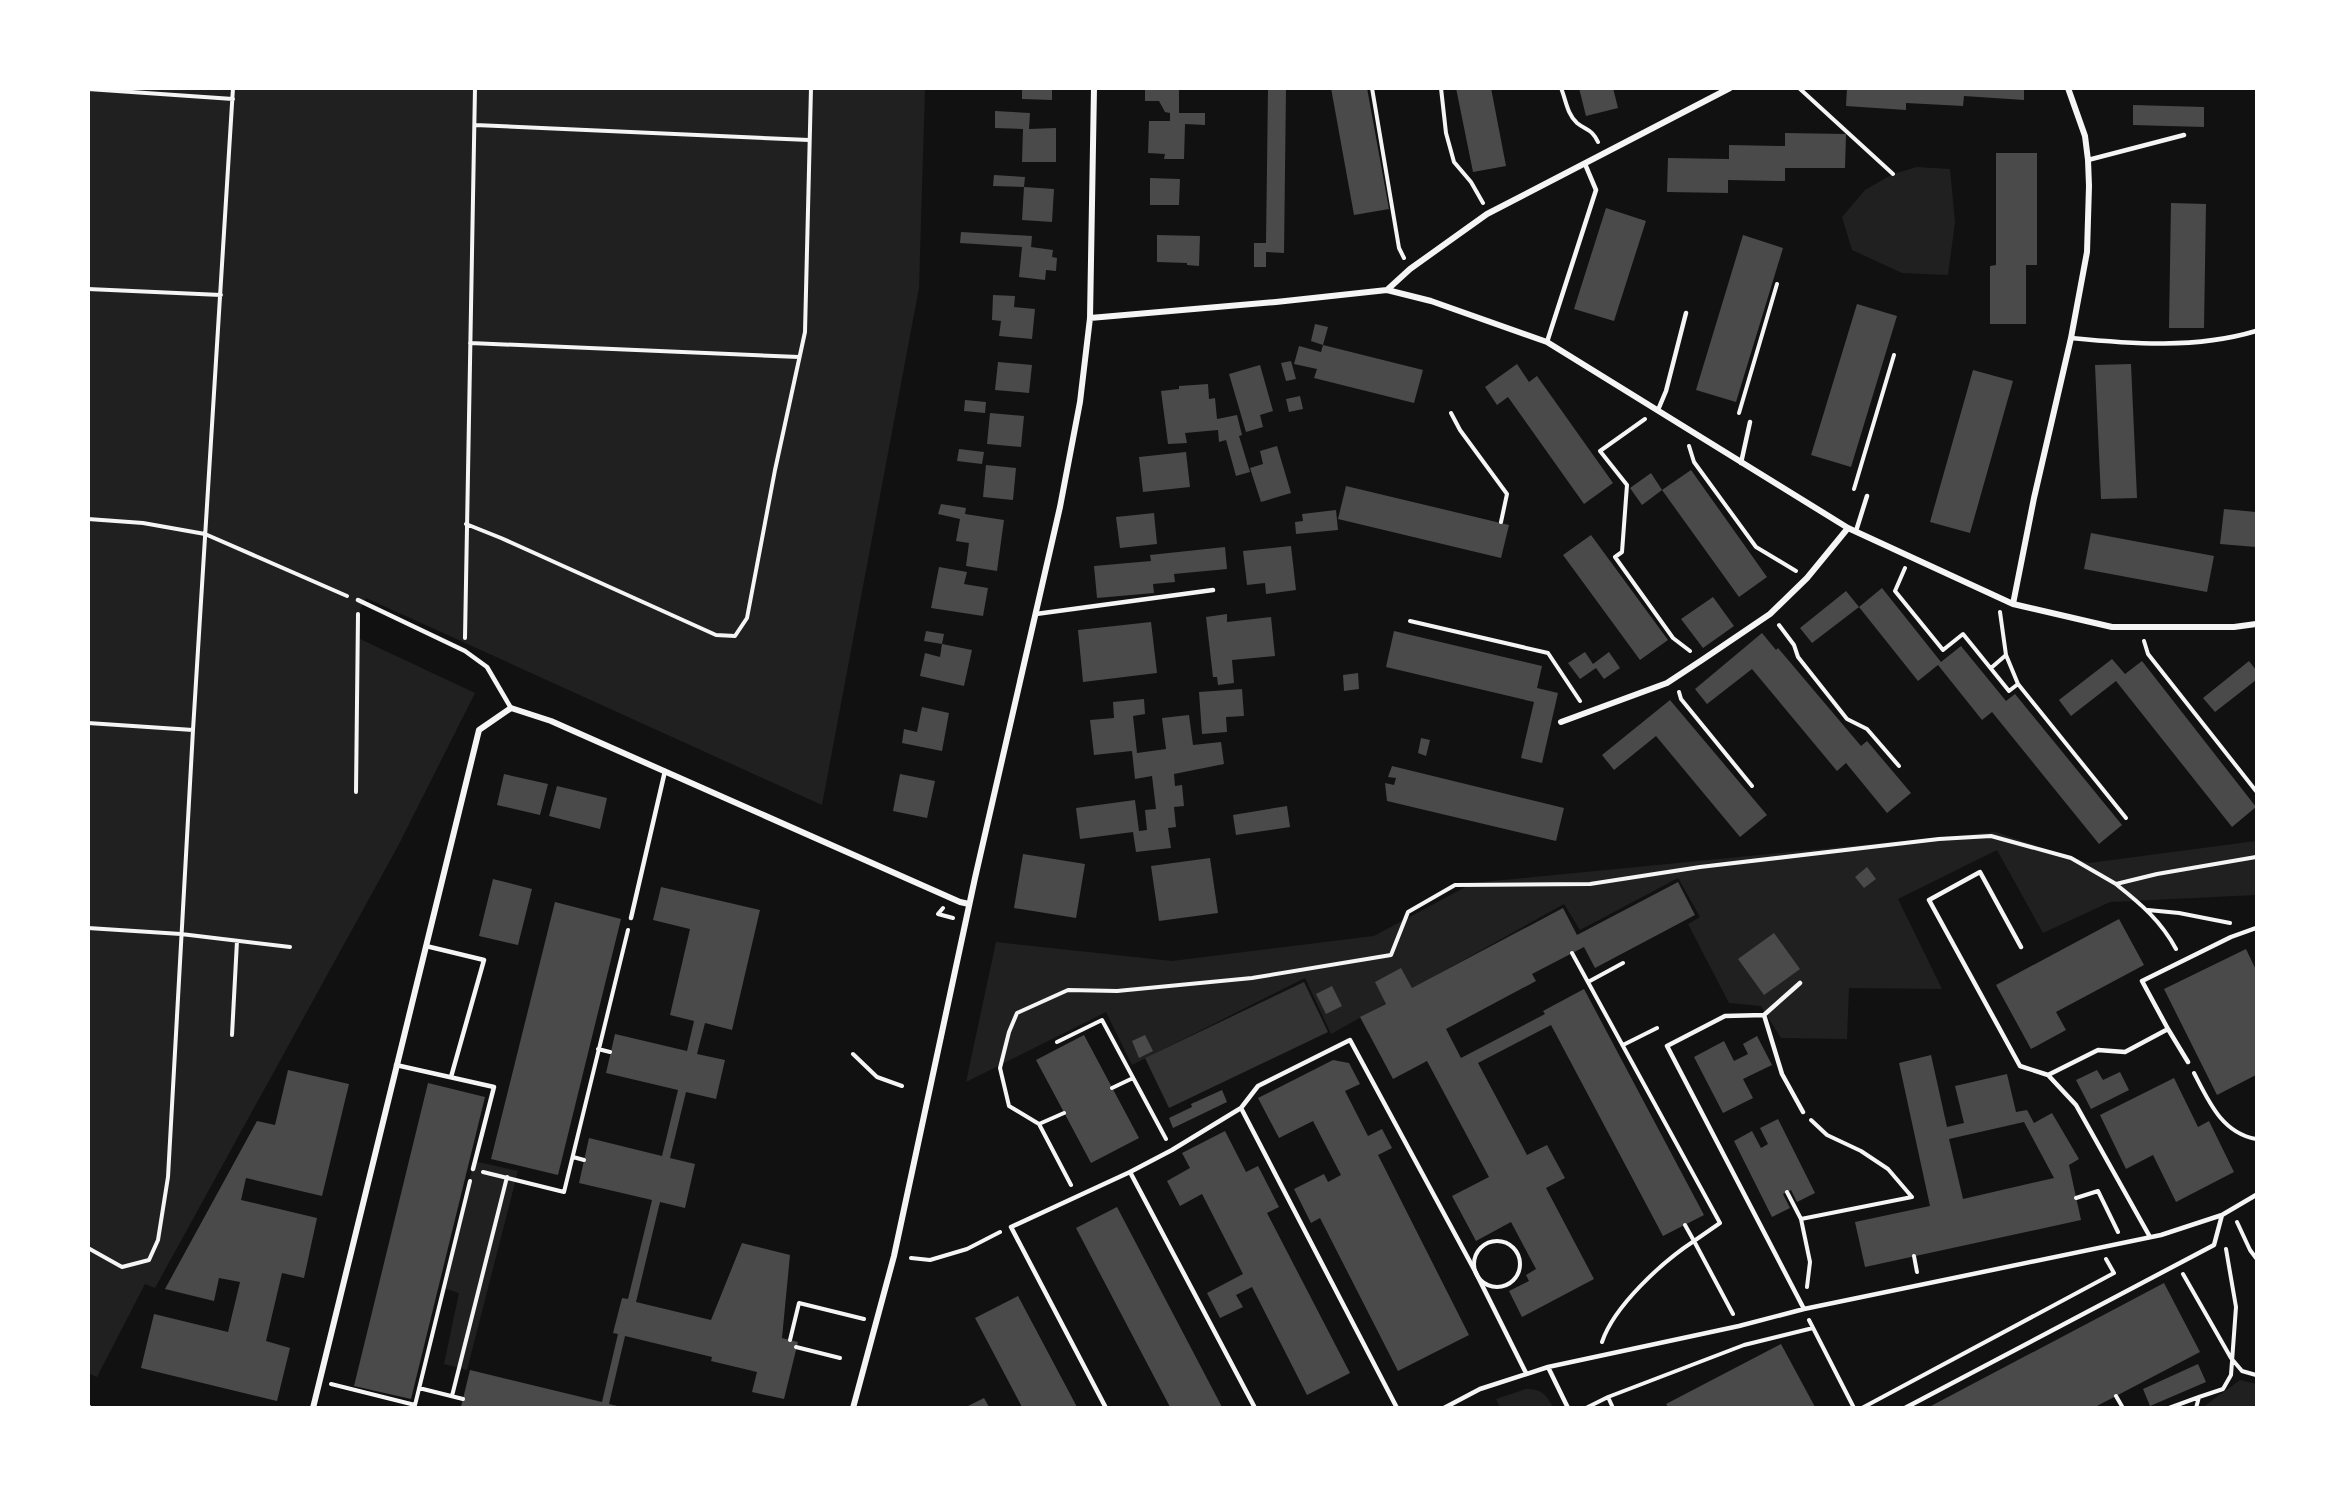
<svg xmlns="http://www.w3.org/2000/svg" width="2345" height="1496" font-family="'IBM Plex Sans',sans-serif">
	<style>
		.green { fill: #202020 }
		.water { fill: #333 }
		.building { fill: #4a4a4a; fill-rule: evenodd }
		.lines { fill: none; stroke-linecap: round; stroke-linejoin: round }
		.path { stroke: #f5f5f5; stroke-width: 4 }
		.service { stroke: #f5f5f5; stroke-width: 4.5 }
		.minor { stroke: #f5f5f5; stroke-width: 6 }
	</style>
	<rect width="100%" height="100%" fill="#111"/>
	<path class="green" d="M88 89H925L919 288 822 805 366 598 360 610V639L475 693 398 846 155 1288 145 1284 97 1377 88 1373Z
		M1917 167 1950 169 1955 222 1948 275 1902 273 1852 250 1842 217 1865 190 1893 174Z
		M1995 832 2089 863 2256 841V895L2110 902 2043 933 1997 850 1898 899 1942 989 1849 988 1847 1039 1781 1038 1761 1006 1729 1003 1688 924 1700 917 1678 878 1580 930 1564 904 1331 1034 1305 978 1132 1065 1106 1012 966 1082 996 942 1172 961 1374 936 1473 883Z
		M474 1161 518 1171 467 1370 444 1364 459 1293 443 1288Z
		M2240 1380 2256 1384V1407H2203Z
		M1526 1389C1541 1389 1546 1394 1553 1407H1500L1496 1399Z"/>
	<path class="water" d="M1304 982 1328 1032 1169 1108 1145 1058Z"/>
	<path class="building" d="M1022 88H1052V100L1022 99Z
		M1145 88H1179V113H1205V125L1185 124 1184 159H1164L1165 154 1148 153 1149 121H1170V113L1165 112 1159 101H1145Z
		M1268 88H1286L1284 253 1266 252V267H1254V243H1266Z
		M1331 88H1367L1389 209 1354 215Z
		M1456 88H1491L1506 166 1473 172Z
		M1579 88H1613L1618 108 1586 116Z
		M1847 88H2024V100L1964 96 1963 106 1906 103V110L1846 106Z
		M2133 105 2204 107V127L2133 125Z
		M995 111 1030 113 1029 129 1056 128V162H1022L1023 129 995 128Z
		M1785 133 1846 134 1845 168H1785V181L1728 180V193L1667 192 1668 158 1729 159V145L1785 146Z
		M1996 153H2037V265H2026V324H1990V266L1996 265Z
		M994 175 1025 177 1024 187 993 186Z
		M1150 178 1180 179 1179 205H1150Z
		M1024 187 1054 189 1052 222 1022 220Z
		M2171 203 2206 204 2204 328H2169Z
		M1606 208 1646 221 1614 321 1574 309Z
		M961 232 1032 236 1031 247 1053 250 1052 257 1057 258 1056 271 1046 270 1045 280 1019 277 1022 247 960 243Z
		M1157 235 1200 236 1199 266 1187 265V263L1157 262Z
		M1743 235 1783 248 1736 402 1696 390Z
		M993 295 1015 296 1014 307 1035 309 1032 339 999 336 1001 321 992 320Z
		M1857 304 1897 316 1851 467 1811 455Z
		M1315 324 1328 327 1323 345 1423 370 1414 403 1314 378 1317 369 1294 364 1299 346 1321 352 1323 345 1311 341Z
		M1291 361 1296 379 1286 381 1281 363Z
		M998 362 1032 365 1029 393 995 390Z
		M1517 364 1529 382 1537 376 1613 483 1584 504 1508 397 1497 405 1485 387Z
		M2131 364 2137 498 2101 499 2095 365Z
		M1260 365 1273 411 1260 415 1263 427 1246 432 1229 374Z
		M1973 370 2013 381 1970 533 1930 522Z
		M1208 384 1209 399 1215 398 1217 419 1237 415 1242 435 1239 436 1250 472 1236 476 1226 440 1219 442 1218 430 1185 433 1187 443 1168 444 1161 391 1179 389V386Z
		M1300 396 1303 409 1289 412 1286 399Z
		M965 400 986 402 985 413 964 411Z
		M990 413 1024 416 1021 447 987 444Z
		M1277 446 1291 493 1261 502 1250 468 1263 464 1260 451Z
		M959 449 984 452 982 464 957 461Z
		M1186 452 1190 487 1143 492 1139 457Z
		M986 465 1016 468 1013 500 983 497Z
		M1691 470 1767 577 1739 597 1662 490Z
		M1651 473 1662 490 1642 505 1630 488Z
		M1346 486 1509 525 1501 558 1338 519Z
		M941 504 966 508 965 514 1004 520 997 571 966 566 969 543 956 541 960 519 938 514Z
		M2224 509 2256 512V547L2220 544Z
		M1336 510 1338 530 1296 534 1295 522 1303 521 1302 514Z
		M1154 513 1157 544 1120 548 1116 517Z
		M2091 533 2214 556 2207 592 2084 569Z
		M1591 535 1668 640 1640 660 1563 555Z
		M1291 546 1296 590 1266 594 1265 583 1247 585 1243 551Z
		M1225 547 1227 569 1174 574 1175 582 1153 584 1154 593 1097 598 1094 566 1151 561 1150 555Z
		M939 567 967 572 964 584 988 588 983 616 931 608Z
		M1882 588 1941 662 1961 646 2006 701 2015 694 2122 825 2099 844 1992 712 1982 720 1938 665 1918 681 1859 607 1812 643 1800 628 1846 591 1859 607Z
		M1713 597 1734 626 1703 648 1681 619Z
		M1227 614V622L1271 617 1275 656 1232 660 1234 683 1218 685 1217 677H1213L1206 617Z
		M1151 622 1157 673 1083 682 1078 630Z
		M926 631 944 634 942 644 924 641Z
		M1394 631 1542 666 1537 688 1558 693 1542 763 1521 758 1534 702 1386 667Z
		M1762 633 1776 650 1778 648 1861 746 1867 741 1911 793 1887 813 1846 763 1837 771 1752 669 1707 704 1695 689Z
		M942 644 972 650 964 686 920 676 925 653 940 657Z
		M1585 652 1593 664 1609 652 1620 668 1604 679 1596 668 1580 679 1568 663Z
		M2112 659 2125 674 2142 661 2256 807 2232 827 2116 681 2071 716 2059 700Z
		M2249 661 2256 670V680L2215 712 2203 698Z
		M1358 673 1359 689 1344 691 1343 675Z
		M1242 689 1244 716 1226 717 1227 732 1202 734 1199 692Z
		M1144 699 1145 714 1133 716 1137 753 1166 749 1162 718 1189 715 1193 745 1221 742 1224 764 1174 774 1175 786 1182 785 1184 806 1174 807 1176 827 1168 828 1171 848 1136 852 1133 832 1080 839 1076 808 1135 800 1139 831 1147 830 1145 810 1156 809 1152 776 1135 779 1132 751 1094 755 1090 720 1114 718 1113 702Z
		M1670 700 1767 815 1740 837 1656 736 1614 770 1602 755Z
		M922 707 949 713 942 751 902 743 904 729 917 732Z
		M1421 738 1430 740 1426 756 1418 753Z
		M1392 766 1564 808 1556 841 1387 801 1385 783 1394 785 1396 778 1388 777Z
		M504 774 548 784 540 815 497 805Z
		M900 774 935 781 927 818 893 811Z
		M557 786 607 798 600 829 549 816Z
		M1287 806 1290 827 1236 835 1233 815Z
		M1023 854 1085 864 1076 918 1014 908Z
		M1210 858 1218 913 1159 921 1151 866Z
		M1867 867 1876 879 1864 888 1855 877Z
		M493 879 532 889 518 945 479 936Z
		M1678 882 1695 915 1595 968 1584 947 1532 974 1536 981 1446 1029 1461 1058 1545 1014 1543 1011 1584 989 1704 1215 1663 1236 1551 1025 1478 1063 1527 1155 1547 1145 1565 1178 1546 1188 1594 1279 1522 1317 1509 1291 1529 1281 1526 1275 1536 1269 1511 1222 1476 1241 1452 1196 1489 1177 1427 1061 1393 1079 1360 1017 1386 1004 1375 982 1401 968 1412 988 1563 908 1577 935Z
		M661 887 760 910 732 1030 705 1023 697 1054 725 1060 716 1099 686 1092 670 1158 695 1164 685 1208 660 1202 636 1302 711 1320 742 1243 790 1255 782 1338 798 1342 784 1399 752 1392 757 1372 711 1361 712 1357 625 1336 609 1404 622 1407H461L470 1370 602 1402 618 1334 613 1333 622 1298 628 1299 652 1200 579 1183 589 1138 662 1156 678 1090 606 1073 615 1034 687 1051 694 1021 670 1015 690 929 653 920Z
		M555 902 621 919 558 1175 491 1159Z
		M2119 919 2144 965 2056 1012 2066 1030 2031 1049 1996 985Z
		M1774 933 1800 969 1764 995 1738 959Z
		M2246 949 2256 970V1075L2217 1095 2164 989Z
		M1332 986 1342 1006 1326 1014 1316 994Z
		M1084 1035 1139 1138 1091 1163 1036 1060Z
		M1145 1035 1153 1051 1139 1058 1132 1041Z
		M1757 1036 1772 1065 1743 1079 1753 1098 1723 1113 1694 1057 1724 1041 1734 1061 1748 1054 1743 1044Z
		M1931 1055 1947 1127 1964 1123 1955 1086 2007 1074 2016 1112 2027 1110 2034 1123 2052 1113 2079 1159 2069 1165 2081 1220 1865 1267 1855 1222 1930 1206 1899 1063ZM2024 1122 2054 1178 1963 1199 1949 1139Z
		M1333 1060 1349 1063 1360 1084 1345 1091 1368 1136 1382 1129 1392 1148 1378 1155 1469 1335 1398 1371 1320 1218 1311 1223 1294 1189 1324 1174 1328 1182 1341 1175 1313 1121 1279 1138 1258 1098Z
		M288 1070 349 1084 322 1196 246 1178 241 1200 317 1218 304 1278 282 1273 266 1341 290 1348 277 1401 141 1368 154 1314 228 1332 240 1282 219 1278 214 1301 165 1289 257 1121 275 1125Z
		M2097 1070 2103 1080 2120 1072 2129 1090 2091 1109 2076 1080Z
		M2174 1078 2198 1127 2209 1121 2234 1172 2176 1202 2153 1155 2126 1169 2100 1115Z
		M428 1083 485 1097 411 1399 354 1386Z
		M1222 1090 1227 1102 1173 1128 1169 1118 1192 1107 1191 1104Z
		M1778 1119 1815 1193 1797 1202 1791 1190 1783 1194 1790 1208 1772 1217 1734 1141 1752 1131 1761 1148 1768 1144 1760 1128Z
		M1225 1131 1246 1172 1258 1166 1279 1207 1267 1213 1350 1373 1307 1395 1252 1287 1236 1295 1243 1307 1220 1318 1207 1293 1243 1274 1202 1194 1180 1206 1167 1181 1190 1168 1182 1153Z
		M1117 1207 1222 1407H1170L1076 1228Z
		M2164 1283 2200 1352 2095 1407H1929Z
		M1018 1296 1077 1407H1022L975 1318Z
		M1781 1344 1815 1407H1668L1666 1404Z
		M2198 1364 2206 1382 2150 1406 2143 1389Z
		M984 1398 989 1407H966Z"/>
	<g class="lines">
		<path class="path" d="M1372 88 1399 248 1404 258
			M1441 88 1446 133 1454 162 1471 182 1483 203
			M1561 88C1566 100 1567 114 1577 123 1587 131 1592 129 1598 142
			M1799 88 1893 174
			M88 89 233 99
			M475 125 809 140
			M88 289 221 295
			M470 343 799 357
			M1451 413 1460 430 1507 494 1501 522
			M1739 413 1777 284
			M1645 419 1600 451 1627 485 1622 552 1615 557 1673 638 1690 651
			M1689 446 1694 462 1756 547 1796 571
			M1854 489 1894 355
			M88 519 143 523 205 534 347 596
			M466 524 501 538 716 635 735 636 747 618 775 470 805 332 811 88
			M1905 568 1895 591 1943 650 1963 634 2009 691 2018 684
			M2000 612 2006 655 2018 684 2126 818
			M1410 621 1548 653 1580 701
			M1779 625 1794 645 1798 657 1847 719 1867 729 1899 766
			M465 638 475 88
			M2144 641 2148 654 2256 791
			M1991 668 2006 655
			M1679 692 1681 699 1752 786
			M88 723 193 730
			M356 792 358 614
			M2117 885C2141 904 2161 921 2176 949
			M943 908 938 914 953 918
			M2148 910 2179 913 2230 923
			M88 928 181 934 290 947
			M1572 953 1720 1223 1694 1241 1685 1225
			M1588 982 1623 963
			M232 1035 237 941
			M1057 1042 1102 1020 1166 1139
			M1623 1045 1657 1028
			M598 1049 610 1052
			M853 1054 877 1077 902 1086
			M2194 1073C2209 1102 2222 1133 2256 1139
			M1112 1088 1133 1078
			M1064 1113 1039 1124 1071 1185
			M1039 1124 1009 1106 1000 1068 1009 1032 1017 1013 1068 990 1117 991 1252 978 1391 955 1408 912 1455 885 1590 884 1700 867 1939 839 1991 836 2071 858 2116 884 2157 874 2256 857
			M573 1157 584 1160
			M483 1172 564 1192 628 930
			M1787 1192 1801 1219
			M2076 1198 2098 1191 2118 1232
			M2237 1222 2250 1250 2256 1258
			M1474 1264a23 23 0 1 1 46 0a23 23 0 1 1-46 0Z
			M88 1248 122 1267 149 1260 158 1240 168 1177 193 730 233 88
			M1914 1256 1917 1272
			M911 1258 930 1260 967 1249 1000 1232
			M2183 1274 2231 1358 2242 1371 2256 1375
			M1807 1287 1810 1262 1801 1219 1912 1197 1888 1169 1861 1151 1827 1135 1811 1120
			M1809 1320 1854 1408
			M790 1340 799 1303 864 1319
			M1602 1342C1614 1306 1662 1262 1694 1241L1733 1314
			M796 1347 840 1358
			M331 1384 415 1405 470 1181
			M419 1388 463 1399
			M452 1396 507 1177
			M2116 1396 2123 1408
			M1608 1397 1613 1408
			M1586 1408 1608 1397 1744 1345 1813 1328
			M1862 1408 2114 1273 2106 1259
			M2169 1408 2199 1397
			M2196 1408 2199 1397 2223 1389 2231 1375 2236 1307 2226 1249"/>
		<path class="service" d="M2088 160 2184 135
			M2071 338C2132 344 2196 349 2256 331
			M1547 342 1596 190 1585 164
			M1658 410 1666 391 1686 313
			M1741 463 1750 422
			M1856 531 1867 496
			M358 600 465 651 487 667 511 708
			M1036 614 1213 590
			M631 918 665 771
			M426 946 484 960 451 1077
			M2021 947 1980 872 1929 900 2020 1066 2048 1075 2076 1105 2150 1237
			M1800 983 1764 1015 1725 1016 1667 1046 1804 1309
			M1764 1015 1782 1074 1803 1112
			M2168 1029 2142 981 2231 937 2256 928
			M396 1065 494 1087 473 1169
			M2048 1075 2098 1050 2125 1052 2168 1029 2188 1062
			M1241 1108 1397 1408
			M1130 1172 1255 1408
			M1548 1367 1568 1408
			M1106 1408 1011 1227 1130 1172 1172 1150 1241 1108 1258 1086 1350 1040 1475 1271 1526 1373
			M1444 1408 1480 1389 1548 1367 1739 1326 1804 1309 2161 1235 2222 1215 2256 1195
			M1905 1408 2214 1245 2222 1215"/>
		<path class="minor" d="M1387 290 1410 269 1487 214 1730 88
			M1090 318 1276 302 1387 290 1431 301 1547 342 1848 528 2013 604 2112 627H2234L2256 624
			M2013 604 2034 498 2071 338 2087 252 2089 186 2088 160 2085 136 2068 88
			M1561 722 1667 683 1702 660 1770 614 1807 578 1848 528
			M88 1407 89 1408
			M313 1408 479 730 511 708 551 721 960 902 969 904
			M853 1408 894 1256 975 878 1060 507 1080 402 1090 318 1094 88"/>
	</g>
	<rect width="2345" height="1496" fill="none" stroke="#ffffff" stroke-width="180"/>
</svg>
